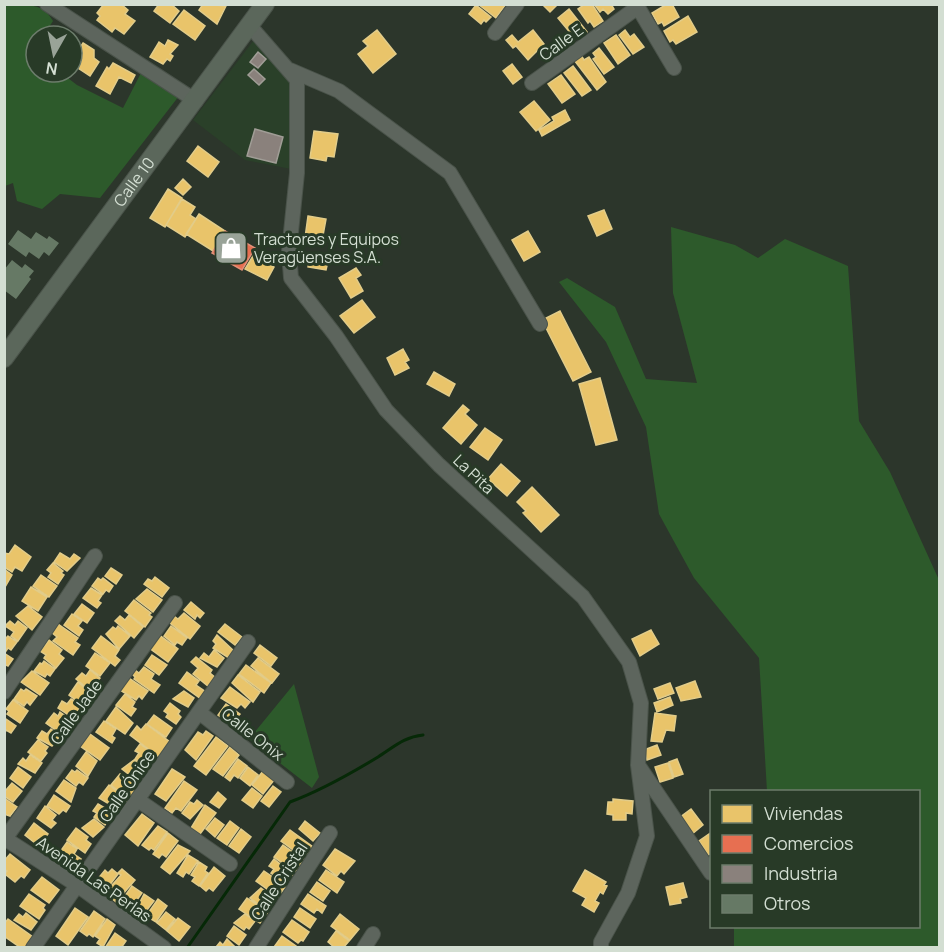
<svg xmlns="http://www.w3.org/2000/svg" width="944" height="952" font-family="Manrope,sans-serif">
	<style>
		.built { fill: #2a4029 }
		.green { fill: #2d5a2b }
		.homes { fill: #e9c46a; stroke: #e2cc89; stroke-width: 1.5 }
		.shops { fill: #e76f51; stroke: #e19078; stroke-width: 1.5 }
		.industry { fill: #8a817c; stroke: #a09d96; stroke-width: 1.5 }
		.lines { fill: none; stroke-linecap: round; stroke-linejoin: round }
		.stream { stroke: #062907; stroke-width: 3 }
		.building { fill: #667965 }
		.minor-casing { stroke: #4a534a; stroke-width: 16 }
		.major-casing { stroke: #4a534a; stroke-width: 20 }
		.minor { stroke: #5d655d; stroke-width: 14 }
		.major { stroke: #5b675b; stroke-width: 18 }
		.labels { text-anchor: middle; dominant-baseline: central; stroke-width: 6; stroke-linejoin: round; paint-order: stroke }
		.street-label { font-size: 16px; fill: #d3ded2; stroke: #283a27 }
		.poi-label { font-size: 16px; fill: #d3ded2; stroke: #283a27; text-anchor: start }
	</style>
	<rect width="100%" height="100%" fill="#2c362b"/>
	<path class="built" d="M254 40 291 81V169L245 160 193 120Z"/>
	<path class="green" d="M5 5C24 5 42 1 53 21L43 36H36L33 51 36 53V72H60L77 85 123 108 142 71 179 96 100 198 60 194 42 209 17 201 13 183 5 186Z
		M671 227 735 245 758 258 785 239 848 266 859 421 890 472 939 580V947H734V927L918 926V792L767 791 759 658 694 578 659 514 646 427 606 342 559 282 567 278 615 307 646 379 697 383 673 293Z
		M294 684 319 777 312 788 249 739Z"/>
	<path class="homes" d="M104 4H121L128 10 125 14 135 21 124 34 115 28 112 32 97 20 100 16 97 13Z
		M159 4H171L179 11 170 23 154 11Z
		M203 4 226 6 217 24 199 10Z
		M478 4H506L496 18Z
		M542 4H558L550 12Z
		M585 4H592L603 21 594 27 590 21 588 23 578 9Z
		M594 4H611L614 9 608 14 603 9 600 12Z
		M667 4H672L679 17 664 26 662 22 658 24 652 13Z
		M476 5 491 17 486 22 484 20 481 24 469 14Z
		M569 9 587 32 580 38 576 32 572 35 558 18Z
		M184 10 205 26 195 40 173 24Z
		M688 16 697 32 676 44 673 40 670 42 664 31Z
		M58 27 67 34 66 36H52Z
		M377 30 396 54 373 73 358 54 368 46 363 41Z
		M533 30 544 44 528 60 516 46 513 48 506 40 512 35 518 42Z
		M625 30 630 37 634 34 644 47 633 54 619 35Z
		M616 35 630 55 618 64 604 43Z
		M168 40 178 45 170 54 173 56 170 61 167 59 163 64 150 57 159 42 165 46Z
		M83 43 94 50V58L99 62 90 76 72 64V60Z
		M599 48 614 67 604 74 593 59 596 57 593 53Z
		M581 55 584 60 589 57 606 82 597 90 574 60Z
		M113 63 135 75 131 83 119 77 110 94 96 86 107 67 109 69Z
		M512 64 522 77 513 84 503 71Z
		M573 66 591 90 582 96 564 73Z
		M561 75 575 94 562 103 548 84Z
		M534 101 550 120 536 131 520 112Z
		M565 110 570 120 542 136 539 130 554 121 552 117Z
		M314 131 338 134 334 157 327 156 326 161 310 158Z
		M198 146 219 162 208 177 187 161Z
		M183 179 191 187 183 195 175 188Z
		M168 189 182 198 165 227 150 218Z
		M182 199 195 207 190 215 196 219 185 237 166 225Z
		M604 210 612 229 597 236 588 216Z
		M199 214 225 231 213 251 186 234Z
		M308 216 326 219 322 241 305 238Z
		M528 231 540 252 524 261 512 240Z
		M310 254 329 257 326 270 308 267Z
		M253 256 274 267 267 280 245 269Z
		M356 268 361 275 356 278 363 291 351 298 339 278Z
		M362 300 375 317 354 333 340 316Z
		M560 311 591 372 573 381 542 320Z
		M403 349 409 360 405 362 409 368 395 375 387 358Z
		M434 372 455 384 449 396 427 384Z
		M600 378 617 440 596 445 579 384Z
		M463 405 469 410 465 414 477 425 461 444 443 428Z
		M485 428 502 440 488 460 470 447Z
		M501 464 520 481 507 496 488 479Z
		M532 487 559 515 541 532 523 513 526 511 517 502Z
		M15 545 31 557 22 571 15 567 12 572 4 567V553L9 554Z
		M60 553 70 559 74 554 80 558 67 571 54 562Z
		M53 563 63 571 61 573 64 575 58 584 48 577 51 573 47 570Z
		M111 568 122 575 116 584 105 576Z
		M4 569 12 575 5 587 4 586Z
		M41 575 57 586 49 597 33 586Z
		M155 577 169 588 162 597 144 584 148 579 152 581Z
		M98 578 101 580 103 578 113 586 109 592 106 590 103 594 92 586Z
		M31 587 47 597 38 611 22 601Z
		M91 588 102 595 98 601 101 603 97 608 83 598Z
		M147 589 162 600 153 612 136 599Z
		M134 600 151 613 149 615 152 617 145 627 125 611Z
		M191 602 204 613 200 618 197 615 195 619 184 610Z
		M82 604 94 613 87 623 74 614Z
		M28 606 42 617 32 630 16 616Z
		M184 613 200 626 190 639 166 620 171 614 178 619Z
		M72 614 82 621 78 626 83 630 79 636 64 625Z
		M129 615 143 627 134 638 115 621 120 616 125 620Z
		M10 621 15 625 18 621 27 628 18 641 11 636 14 632 5 626Z
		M58 624 78 638 75 642 80 645 73 655 53 641 57 637 51 632Z
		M225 624 242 637 235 645 218 632Z
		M118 626 130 636 119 649 106 634 113 627 116 629Z
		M171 626 187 638 182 645 177 642 175 645 164 636Z
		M651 630 659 644 640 656 632 639Z
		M158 634 178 649 168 662 148 647Z
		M217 635 234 651 229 658 213 648 216 644 213 641Z
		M8 636 17 642 11 650 8 648 6 651 4 640Z
		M101 636 119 650 115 656 120 660 115 666 92 648Z
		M49 640 62 650 59 654 64 658 56 668 44 658 46 655 40 651Z
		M260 645 277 658 271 666 254 653Z
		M214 650 224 658 217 667 200 658 204 653 209 657Z
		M4 653 13 659 8 666 4 664Z
		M95 653 110 663 100 676 86 666Z
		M152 655 167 665 159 675 145 665Z
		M196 657 212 670 210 673 216 678 209 687 193 674 198 668 191 662Z
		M258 658 279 674 272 683 251 666Z
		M44 661 55 669 50 676 47 674 45 677 34 671 40 663 42 664Z
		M246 665 271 683 264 693 239 674Z
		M144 667 154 674 151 679 160 685 154 693 134 679 135 677 132 674 135 670 139 673Z
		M90 670 100 678 94 685 91 683 87 688 76 679 82 673 86 676Z
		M32 671 49 683 40 695 21 682Z
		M187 672 199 681 196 685 206 692 201 699 179 683Z
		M238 675 260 692 253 702 232 683Z
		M129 678 148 691 142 699 139 696 136 700 120 690Z
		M695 681 701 697 681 701 676 688Z
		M78 682 90 693 81 704 69 695Z
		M670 683 674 693 658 699 654 689Z
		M230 687 250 702 245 708 241 704 237 708 221 698Z
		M21 689 24 691 26 689 37 696 30 705 27 702 24 706 14 699Z
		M184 691 194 698 188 707 173 699Z
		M125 694 135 702 132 707 136 709 131 716 116 705Z
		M670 697 673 705 657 712 654 703Z
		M71 699 81 705 73 718 58 708 62 701 67 704Z
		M13 700 28 711 20 723 7 714 9 711 6 709Z
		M170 703 180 711 178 714 181 717 176 724 166 717 168 714 164 711Z
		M226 704 240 714 230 724 218 715Z
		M116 707 133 723 125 734 106 721Z
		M60 712 71 720 61 734 46 723 54 713 58 716Z
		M655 713 676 716 674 731 666 730 662 742 651 741Z
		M154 715 172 728 166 737 147 724Z
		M6 719 16 726 11 733 6 730 4 733Z
		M104 721 116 729 112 736 115 738 112 743 96 732Z
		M146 724 170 742 159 757 130 735 137 726 141 730Z
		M51 729 60 736 52 746 37 738 42 731 47 734Z
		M206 731 213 736 196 760 185 750 198 732 203 735Z
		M90 734 109 748 100 760 80 746Z
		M216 737 228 746 206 775 194 766Z
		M38 740 48 747 45 751 47 753 41 761 28 752Z
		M140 744 151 752 149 755 152 757 146 767 135 759 139 753 135 751Z
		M657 745 661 755 647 760 644 750Z
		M230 747 239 755 223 776 213 769Z
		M86 752 97 761 88 776 76 766Z
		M30 755 42 763 35 773 18 764 23 758 26 761Z
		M238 759 247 766 238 778 234 775 230 781 225 777Z
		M677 759 683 774 674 777 669 762Z
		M134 760 145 769 136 780 122 769Z
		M668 763 673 778 660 782 655 767Z
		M18 767 31 777 23 788 10 778Z
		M248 767 258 775 250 786 240 778Z
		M172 769 185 777 166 801 155 794Z
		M72 770 75 772 77 770 88 778 83 785 79 782 76 786 66 778Z
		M263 771 274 780 263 794 252 785Z
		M120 774 134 783 131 786 136 790 129 799 111 785Z
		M64 780 76 788 71 802 56 791Z
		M184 781 197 790 181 811 176 808 172 813 165 808Z
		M12 783 22 791 13 802 4 796V788L6 790Z
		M109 785 129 801 121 811 99 798Z
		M273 786 281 792 269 807 261 801Z
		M252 788 262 796 253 808 242 800Z
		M218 792 226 799 219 808 210 802Z
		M54 795 70 806 66 812 63 810 59 814 47 806Z
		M4 798 17 807 10 816 4 814Z
		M613 799 633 801 632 814 626 813V820H613V815L607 814 608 802H613Z
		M197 800 203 805 190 819 182 813 190 802 194 804Z
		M98 804 110 811 108 815 110 816 105 825 94 817 97 813 93 811Z
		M205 805 216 813 200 834 191 828Z
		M45 806 56 815 52 820 56 823 51 828 37 818Z
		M691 809 703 825 691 835 679 818Z
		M142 814 154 823 138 846 125 835Z
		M215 818 224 825 215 837 206 829Z
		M94 819 104 827 93 837 82 828Z
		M230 821 239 828 227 845 217 838Z
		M305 821 320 833 313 841 299 829Z
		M34 823 48 834 43 841 39 838 35 843 25 835Z
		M158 826 167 832 154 850 151 848 149 850 142 845Z
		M76 828 88 837 86 840 91 844 85 853 67 840Z
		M241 829 251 837 239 853 229 846Z
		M290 830 313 847 304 858 281 841Z
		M712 832V853L708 855 699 841Z
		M168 833 178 841 166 857 162 854 159 858 153 854Z
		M67 842 77 849 74 854 81 859 72 872 55 859Z
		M178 845 190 851 170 874 161 867Z
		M283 845 304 860 295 872 274 857Z
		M335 849 355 861 344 874 341 871 337 876 323 865Z
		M10 854 30 870 24 878 21 876 15 882 5 874 7 871 4 869V861Z
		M188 855 198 861 189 874 186 872 183 877 177 873Z
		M274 859 293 874 285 884 271 873 274 869 269 866Z
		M199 862 207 867 205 871 208 873 199 886 192 881 195 877 191 875Z
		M214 867 225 876 213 891 209 888 206 891 200 886Z
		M112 869 118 874 109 886 106 884 104 887 96 881 105 870 108 873Z
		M122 869 135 880 116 902 105 893 121 875 118 873Z
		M326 870 344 882 337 893 319 880Z
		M585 870 606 882 604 885 607 886 603 894 600 892 595 901 599 903 594 912 582 905 586 898 573 891Z
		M264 871 286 886 278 897 256 881Z
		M42 877 59 890 49 903 31 890Z
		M317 882 330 891 323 901 310 892Z
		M683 883 687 897 680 899 681 903 670 905 666 887Z
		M132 886 142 893 132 907 122 900Z
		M261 888 273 897 262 907 250 898Z
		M29 894 45 905 43 908 45 910 39 919 20 906Z
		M144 894 154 901 143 915 136 910Z
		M308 894 326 906 322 913 317 909 314 913 301 904Z
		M247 898 268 912 260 923 239 909Z
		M158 899 167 906 156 922 146 916Z
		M75 908 88 917 68 945 56 936Z
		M300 908 316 919 310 928 294 917Z
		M94 911 105 919 93 937 89 934 87 936 80 931Z
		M166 912 175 919 166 930 157 923Z
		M26 913 37 922 31 930 14 920 19 914 23 917Z
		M245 914 255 921 249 929 246 927 244 930 234 923Z
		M340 914 359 929 350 940 331 926Z
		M178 918 190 927 179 941 167 931Z
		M8 919 33 937 26 948H21L4 936V924Z
		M107 919 115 925 103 947 97 943 100 939 95 936Z
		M292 920 309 932 303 941 301 940 298 943 283 932Z
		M234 926 246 935 239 945 227 936Z
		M336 931 349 941 343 948H335L328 942Z
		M115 933 126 941 121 948H105Z
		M282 936 296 946 295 948 274 947Z
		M227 939 236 948 216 947 220 942 223 945Z"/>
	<path class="shops" d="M225 231 255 248 242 270 212 253Z"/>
	<path class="industry" d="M258 52 266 59 258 68 250 62Z
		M254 69 265 79 259 85 248 75Z
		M255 129 283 137 276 163 247 156Z"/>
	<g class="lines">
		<path class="stream" d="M187 948 290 802C320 791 350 774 378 757 394 747 404 737 423 735"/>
	</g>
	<path class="building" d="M18 230 31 239 36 232 47 239 49 236 59 243 49 256 44 252 39 259 29 252 26 257 8 244Z
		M12 260 22 268 25 264 34 271 29 277 31 279 16 299 4 290V270Z"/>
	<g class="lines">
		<g class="minor-casing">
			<path id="minor" d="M47 4 196 101
				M636 4 674 68
				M250 26 297 80V173L289 252 291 278 336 336 386 410 439 465 583 597 629 662 641 703 638 765 647 836 628 893 601 942V948
				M495 33 517 4
				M290 70 339 91 450 173 540 324
				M532 83 638 7
				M4 692 95 556
				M199 712 287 782
				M640 768 711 873
				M138 800 230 864
				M4 838 77 885 164 948
				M4 840 175 603
				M33 948 248 642
				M256 948 330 833
				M364 948 373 934"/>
		</g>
		<g class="major-casing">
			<g id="major">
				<path id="s1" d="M4 358 265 4"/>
			</g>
		</g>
		<use href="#minor" class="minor"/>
		<use href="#major" class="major"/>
	</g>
	<defs>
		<g id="shop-square" transform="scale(1.725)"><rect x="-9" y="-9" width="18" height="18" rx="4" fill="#99a398" stroke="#283a27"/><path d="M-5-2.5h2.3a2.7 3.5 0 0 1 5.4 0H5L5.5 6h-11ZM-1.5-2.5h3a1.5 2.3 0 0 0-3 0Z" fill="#fff"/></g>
	</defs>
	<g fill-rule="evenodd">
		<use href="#shop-square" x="231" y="248"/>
	</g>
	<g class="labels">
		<g class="street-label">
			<text transform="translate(561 42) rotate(-36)">Calle E</text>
			<text stroke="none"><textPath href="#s1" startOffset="219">Calle 10</textPath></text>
			<text transform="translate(474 474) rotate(43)">La Pita</text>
			<text transform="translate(76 712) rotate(-54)">Calle Jade</text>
			<text transform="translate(253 734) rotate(38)">Calle Onix</text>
			<text transform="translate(127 786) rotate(-55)">Calle Ónice</text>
			<text transform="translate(94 879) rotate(35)">Avenida Las Perlas</text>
			<text transform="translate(279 881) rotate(-57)">Calle Cristal</text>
		</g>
		<g class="poi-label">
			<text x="254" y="239">Tractores y Equipos<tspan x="254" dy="18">Veragüenses S.A.</tspan></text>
		</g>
	</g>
	<rect width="944" height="952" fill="none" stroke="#d3ded2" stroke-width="12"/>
	<rect x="710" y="790" width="210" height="138" fill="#283a27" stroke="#6c7c6b" stroke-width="1.5"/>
	<rect x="722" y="805" width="30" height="18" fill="#e9c46a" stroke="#6c7c6b" stroke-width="1.5"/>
	<text x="764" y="820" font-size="18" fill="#d3ded2">Viviendas</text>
	<rect x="722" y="835" width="30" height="18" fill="#e76f51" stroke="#6c7c6b" stroke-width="1.5"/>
	<text x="764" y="850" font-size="18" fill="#d3ded2">Comercios</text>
	<rect x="722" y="865" width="30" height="18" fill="#8a817c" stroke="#6c7c6b" stroke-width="1.5"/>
	<text x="764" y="880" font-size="18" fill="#d3ded2">Industria</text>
	<rect x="722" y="895" width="30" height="18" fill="#667965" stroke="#6c7c6b" stroke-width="1.5"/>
	<text x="764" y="910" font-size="18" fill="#d3ded2">Otros</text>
	<g transform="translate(54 54) rotate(189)"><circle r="28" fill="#283a27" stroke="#6c7c6b" stroke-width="1.5"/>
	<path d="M0-4.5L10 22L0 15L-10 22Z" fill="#99a398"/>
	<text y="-9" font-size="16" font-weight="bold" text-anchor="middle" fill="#d3ded2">N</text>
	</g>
</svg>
